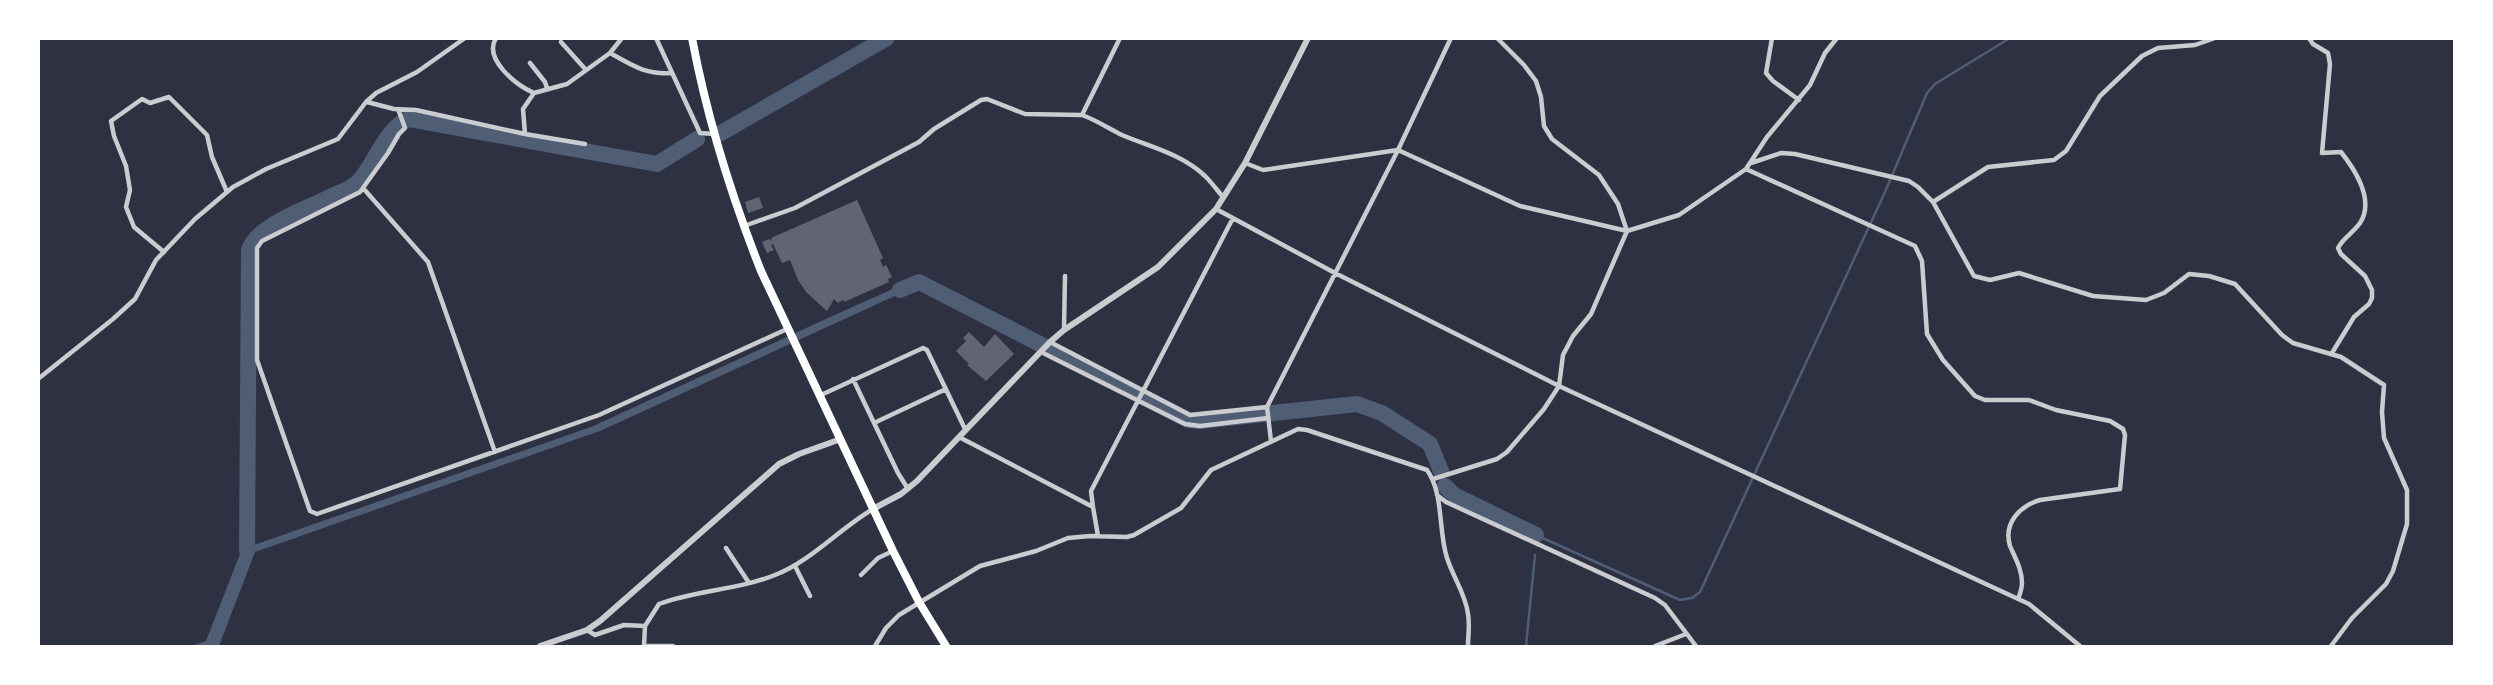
<svg xmlns="http://www.w3.org/2000/svg" width="2493" height="685" font-family="Roboto,sans-serif">
	<style>
		.water { fill: #4f5d75 }
		.lines { fill: none; stroke-linecap: round; stroke-linejoin: round }
		.stream { stroke: #4f5d75; stroke-width: 2.5 }
		.river { stroke: #4f5d75; stroke-width: 16 }
		.building { fill: #626471 }
		.minor { stroke: #caccd0; stroke-width: 4.5 }
		.tertiary { stroke: #caccd0; stroke-width: 6 }
		.trunk { stroke: #fff; stroke-width: 8 }
	</style>
	<rect width="100%" height="100%" fill="#2d3142"/>
	<path class="water" d="M918 281 921 284 600 431 255 552 219 646H191L206 641 245 541 254 545 591 427 828 318 904 284Z"/>
	<g class="lines">
		<path class="stream" d="M1536 537V535L1680 600 1692 598 1700 592 1885 192 1927 93 1935 84 2010 38
			M1526 646 1535 555"/>
		<path class="river" d="M721 133 887 38
			M900 290 919 282 1188 420 1200 421 1357 404 1382 413 1430 444 1441 471
			M1445 486 1454 495 1536 535
			M247 550 249 250C256 225 311 207 334 195 342 192 352 188 358 182 376 163 384 130 408 119L657 164 697 139"/>
	</g>
	<path class="building" d="M759 197 763 208 748 213 745 202Z
		M857 200 883 258 880 260 883 267 886 265 892 277 888 279 889 282 844 302 843 300 838 303 834 299 827 311 806 292 798 280 790 260 782 263 773 244 771 245 774 250 767 253 762 242 769 239 772 241 771 238Z
		M969 332 984 347 995 334 1014 354 986 381 967 365 969 364 956 351 966 341 963 338Z"/>
	<g class="lines">
		<path class="minor" d="M496 38C483 59 516 85 534 93
			M656 38 700 133 714 134
			M1772 38 1766 73 1773 81 1799 100
			M2309 38 2313 44 2328 53 2330 64 2322 153 2341 152C2356 171 2375 200 2360 223 2353 233 2343 238 2338 248L2341 254 2365 276 2372 290V298L2369 304 2354 317 2332 353
			M561 42 586 70
			M610 53C632 65 645 75 671 73
			M530 63 545 82 547 88
			M367 102 394 109 416 110 525 134 585 144
			M398 109 405 128 399 134 388 153 360 192 262 241 257 248V360L310 511 317 514 599 415 787 329
			M1082 115 1120 38
			M525 134 523 109 534 93 567 84 610 53 622 38
			M1245 163 1263 170 1398 150 1520 206 1627 231 1679 215 1746 169 1767 137 1810 85 1825 53 1837 38
			M1751 163 1781 153 1795 154 1909 181 1918 187 1933 202 1974 276 1990 280 2019 273 2093 296 2146 300 2164 293 2189 274 2209 276 2235 284 2282 335 2293 343 2341 357 2384 385 2382 412 2384 438 2407 490V524L2393 571 2386 584 2352 618 2331 646
			M1746 169 1915 246 1922 261 1927 334 1943 360 1975 396 1985 400H2029L2056 410 2110 421 2123 429 2125 435 2120 489 2040 500C2020 506 2003 523 2010 546 2015 558 2022 569 2022 583 2022 589 2020 594 2018 599
			M363 188 428 262 495 452
			M1933 202 1988 167 2054 160 2066 151 2100 96 2142 56 2158 48 2195 45 2215 38
			M1216 209 1335 273 1559 386 2029 604 2080 646
			M744 226 795 208 919 142 934 129 981 100 987 99 1025 114 1082 115C1096 120 1108 128 1122 135 1150 147 1182 154 1205 176 1212 183 1217 190 1223 197
			M164 252 134 227 126 207 130 190 126 166 114 136 111 121 142 99 150 103 169 97 207 135 212 157 227 192
			M1064 329 1065 276
			M1050 342 1190 415 1267 407 1398 150 1451 38
			M1041 352 1185 424 1200 426 1268 418
			M38 379 113 319 135 299 156 260 195 219 233 187 266 169 338 139 366 102 376 93 417 72 465 38
			M853 379 898 473 908 489
			M821 395 923 348 927 350 965 429
			M1267 407 1271 441
			M874 423 946 389
			M959 437 1093 507 1098 536
			M1433 479 1497 459 1507 452 1544 409 1559 386 1563 355 1573 336 1591 314 1627 231 1618 204 1599 175 1552 139 1544 126 1541 97 1536 81 1524 65 1497 38
			M1437 495 1446 502 1655 598 1665 605 1696 646
			M1093 507 1091 491 1233 218
			M726 548 749 583
			M795 566 810 596
			M861 575 878 558 893 551
			M587 630 595 635 624 625 645 626
			M644 646 645 626 659 604C696 590 738 590 775 575 811 561 839 529 873 509
			M644 646H673
			M875 646 886 628 899 615 980 566 1036 551 1068 538 1090 536 1127 537 1134 535 1181 508 1211 470 1298 429 1307 430 1427 470C1444 494 1438 530 1447 558 1453 577 1466 595 1468 614 1470 624 1468 636 1468 646
			M1655 646 1686 634"/>
		<path class="tertiary" d="M873 509 901 494 917 481 1050 342 1064 330 1158 267 1216 209 1245 163 1308 38
			M540 646 587 630 600 621 779 464 799 454 841 439"/>
		<path class="trunk" d="M692 38C707 118 731 195 761 271L893 551 919 602 946 646"/>
	</g>
	<rect width="2493" height="685" fill="none" stroke="#ffffff" stroke-width="80"/>
</svg>
